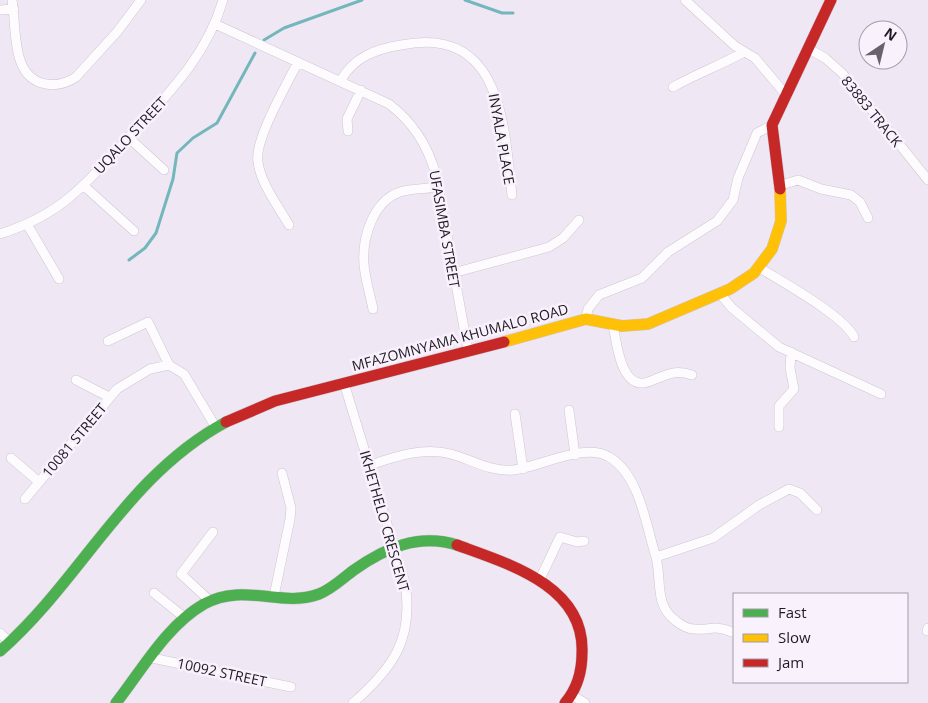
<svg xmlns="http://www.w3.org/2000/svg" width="928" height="703" font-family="'Open Sans',sans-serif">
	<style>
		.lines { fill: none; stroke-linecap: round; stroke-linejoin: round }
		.stream { stroke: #73b7bd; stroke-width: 3 }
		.street-casing { stroke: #cdc6d0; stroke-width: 10 }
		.fast-casing { stroke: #cdc6d0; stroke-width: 12 }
		.slow-casing { stroke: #cdc6d0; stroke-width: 12 }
		.jam-casing { stroke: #cdc6d0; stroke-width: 12 }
		.street { stroke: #fdfbfd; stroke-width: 9 }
		.fast { stroke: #4caf50; stroke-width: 11 }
		.slow { stroke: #ffc107; stroke-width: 11 }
		.jam { stroke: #c62828; stroke-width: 11 }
		.labels { text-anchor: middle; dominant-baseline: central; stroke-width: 5; stroke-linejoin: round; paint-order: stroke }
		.street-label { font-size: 14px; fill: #201a23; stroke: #f9f2fd }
	</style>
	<rect width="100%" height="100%" fill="#f0e7f4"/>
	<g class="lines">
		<path class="stream" d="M465 0 502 13H513
			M264 40 284 28 362 0
			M129 260 145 248 156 233 173 179 177 153 193 138 217 123 255 53"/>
		<g class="street-casing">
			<path id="street" d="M12 0C17 27 10 78 46 84 57 86 67 83 76 77L117 32 141 0
				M685 0 735 46 755 58 787 96
				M0 10 14 9
				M215 24 389 104C413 122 428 146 436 175L468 350
				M809 49 825 58 842 73 928 180
				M341 80C354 57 376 49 401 45 501 25 504 123 512 195
				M673 87C696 74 721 65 744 52
				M348 131 347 119 361 90
				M128 137 164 170
				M83 185 134 231
				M778 186 798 180 821 189 851 195 860 202 868 218
				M27 224 59 279
				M289 225C278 206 261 184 258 162 254 140 287 84 298 62
				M0 234C25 226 50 214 70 197 92 179 110 157 129 137 167 95 207 56 223 0
				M760 268C782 282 843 315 854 337
				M453 273 549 247 563 238 579 220
				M721 295 732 308 779 347 881 394
				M373 309C370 294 365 279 364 264 362 238 373 201 400 192 412 188 426 189 438 187
				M586 319 588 309 599 295 642 278 668 252 717 221 733 200 738 178 757 133 772 125
				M613 325C616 340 620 381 640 383 646 384 653 380 658 378 671 373 679 370 692 375
				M108 341 148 322 169 365
				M76 380 109 397
				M344 383 405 583C414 639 393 668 353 703
				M569 410 575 455
				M515 414 523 469
				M779 427V406L794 389 790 368 791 352
				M11 458 39 482
				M370 465C397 456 423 447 451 454 472 460 491 472 513 470 540 467 585 442 609 457 640 475 646 526 656 557L713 538 759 505 789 489 800 493 817 510
				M25 499 117 389 150 369 169 365 184 374 215 426
				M656 557C662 581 654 605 676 621 681 625 687 629 694 629 710 631 712 624 732 632
				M540 579 560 537 577 542 584 541
				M154 593 185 618
				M274 596 290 519 291 508 282 473
				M209 600 181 574 213 532
				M927 631 928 628
				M0 633 10 643
				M152 658 291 687
				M572 695 585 703"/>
		</g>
		<g class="fast-casing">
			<path id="fast" d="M0 651C82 579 126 476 226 422
				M116 703C142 670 166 626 204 604 244 582 281 608 319 594 332 589 343 578 354 570 385 548 419 533 457 545"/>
		</g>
		<g class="slow-casing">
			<path id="slow" d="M504 342 586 319 622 326 648 324 730 289 754 273 772 249 781 221 780 189"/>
		</g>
		<g class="jam-casing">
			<path id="jam" d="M780 189 772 125 831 0
				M226 422 275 401 504 342
				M457 545C509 564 585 586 582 653 582 672 577 689 565 703"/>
		</g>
		<use href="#street" class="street"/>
		<use href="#fast" class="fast"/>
		<use href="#slow" class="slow"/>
		<use href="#jam" class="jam"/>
	</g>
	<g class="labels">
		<g class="street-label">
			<text transform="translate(872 111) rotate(51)">83883 TRACK</text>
			<text transform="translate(130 135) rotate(-47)">UQALO STREET</text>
			<text transform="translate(502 139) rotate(80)">INYALA PLACE</text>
			<text transform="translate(445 229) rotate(80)">UFASIMBA STREET</text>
			<text transform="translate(460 337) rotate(-15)">MFAZOMNYAMA KHUMALO ROAD</text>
			<text transform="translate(74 440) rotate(-50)">10081 STREET</text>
			<text transform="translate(385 521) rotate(74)">IKHETHELO CRESCENT</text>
			<text transform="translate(222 672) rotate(12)">10092 STREET</text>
		</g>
	</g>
	<rect x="733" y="593" width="175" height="90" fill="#f9f2fd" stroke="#a29ca6"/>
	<rect x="743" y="609" width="25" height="8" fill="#4caf50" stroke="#a29ca6"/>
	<text x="778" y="618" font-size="15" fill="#201a23">Fast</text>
	<rect x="743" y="634" width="25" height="8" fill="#ffc107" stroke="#a29ca6"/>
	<text x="778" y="643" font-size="15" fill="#201a23">Slow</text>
	<rect x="743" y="659" width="25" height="8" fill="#c62828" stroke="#a29ca6"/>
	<text x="778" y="668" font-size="15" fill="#201a23">Jam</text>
	<g transform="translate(883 45) rotate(35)"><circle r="24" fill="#f9f2fd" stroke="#a29ca6"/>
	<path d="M0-4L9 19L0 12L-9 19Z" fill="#69626c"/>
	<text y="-8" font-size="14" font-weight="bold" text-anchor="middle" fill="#201a23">N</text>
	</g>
</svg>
